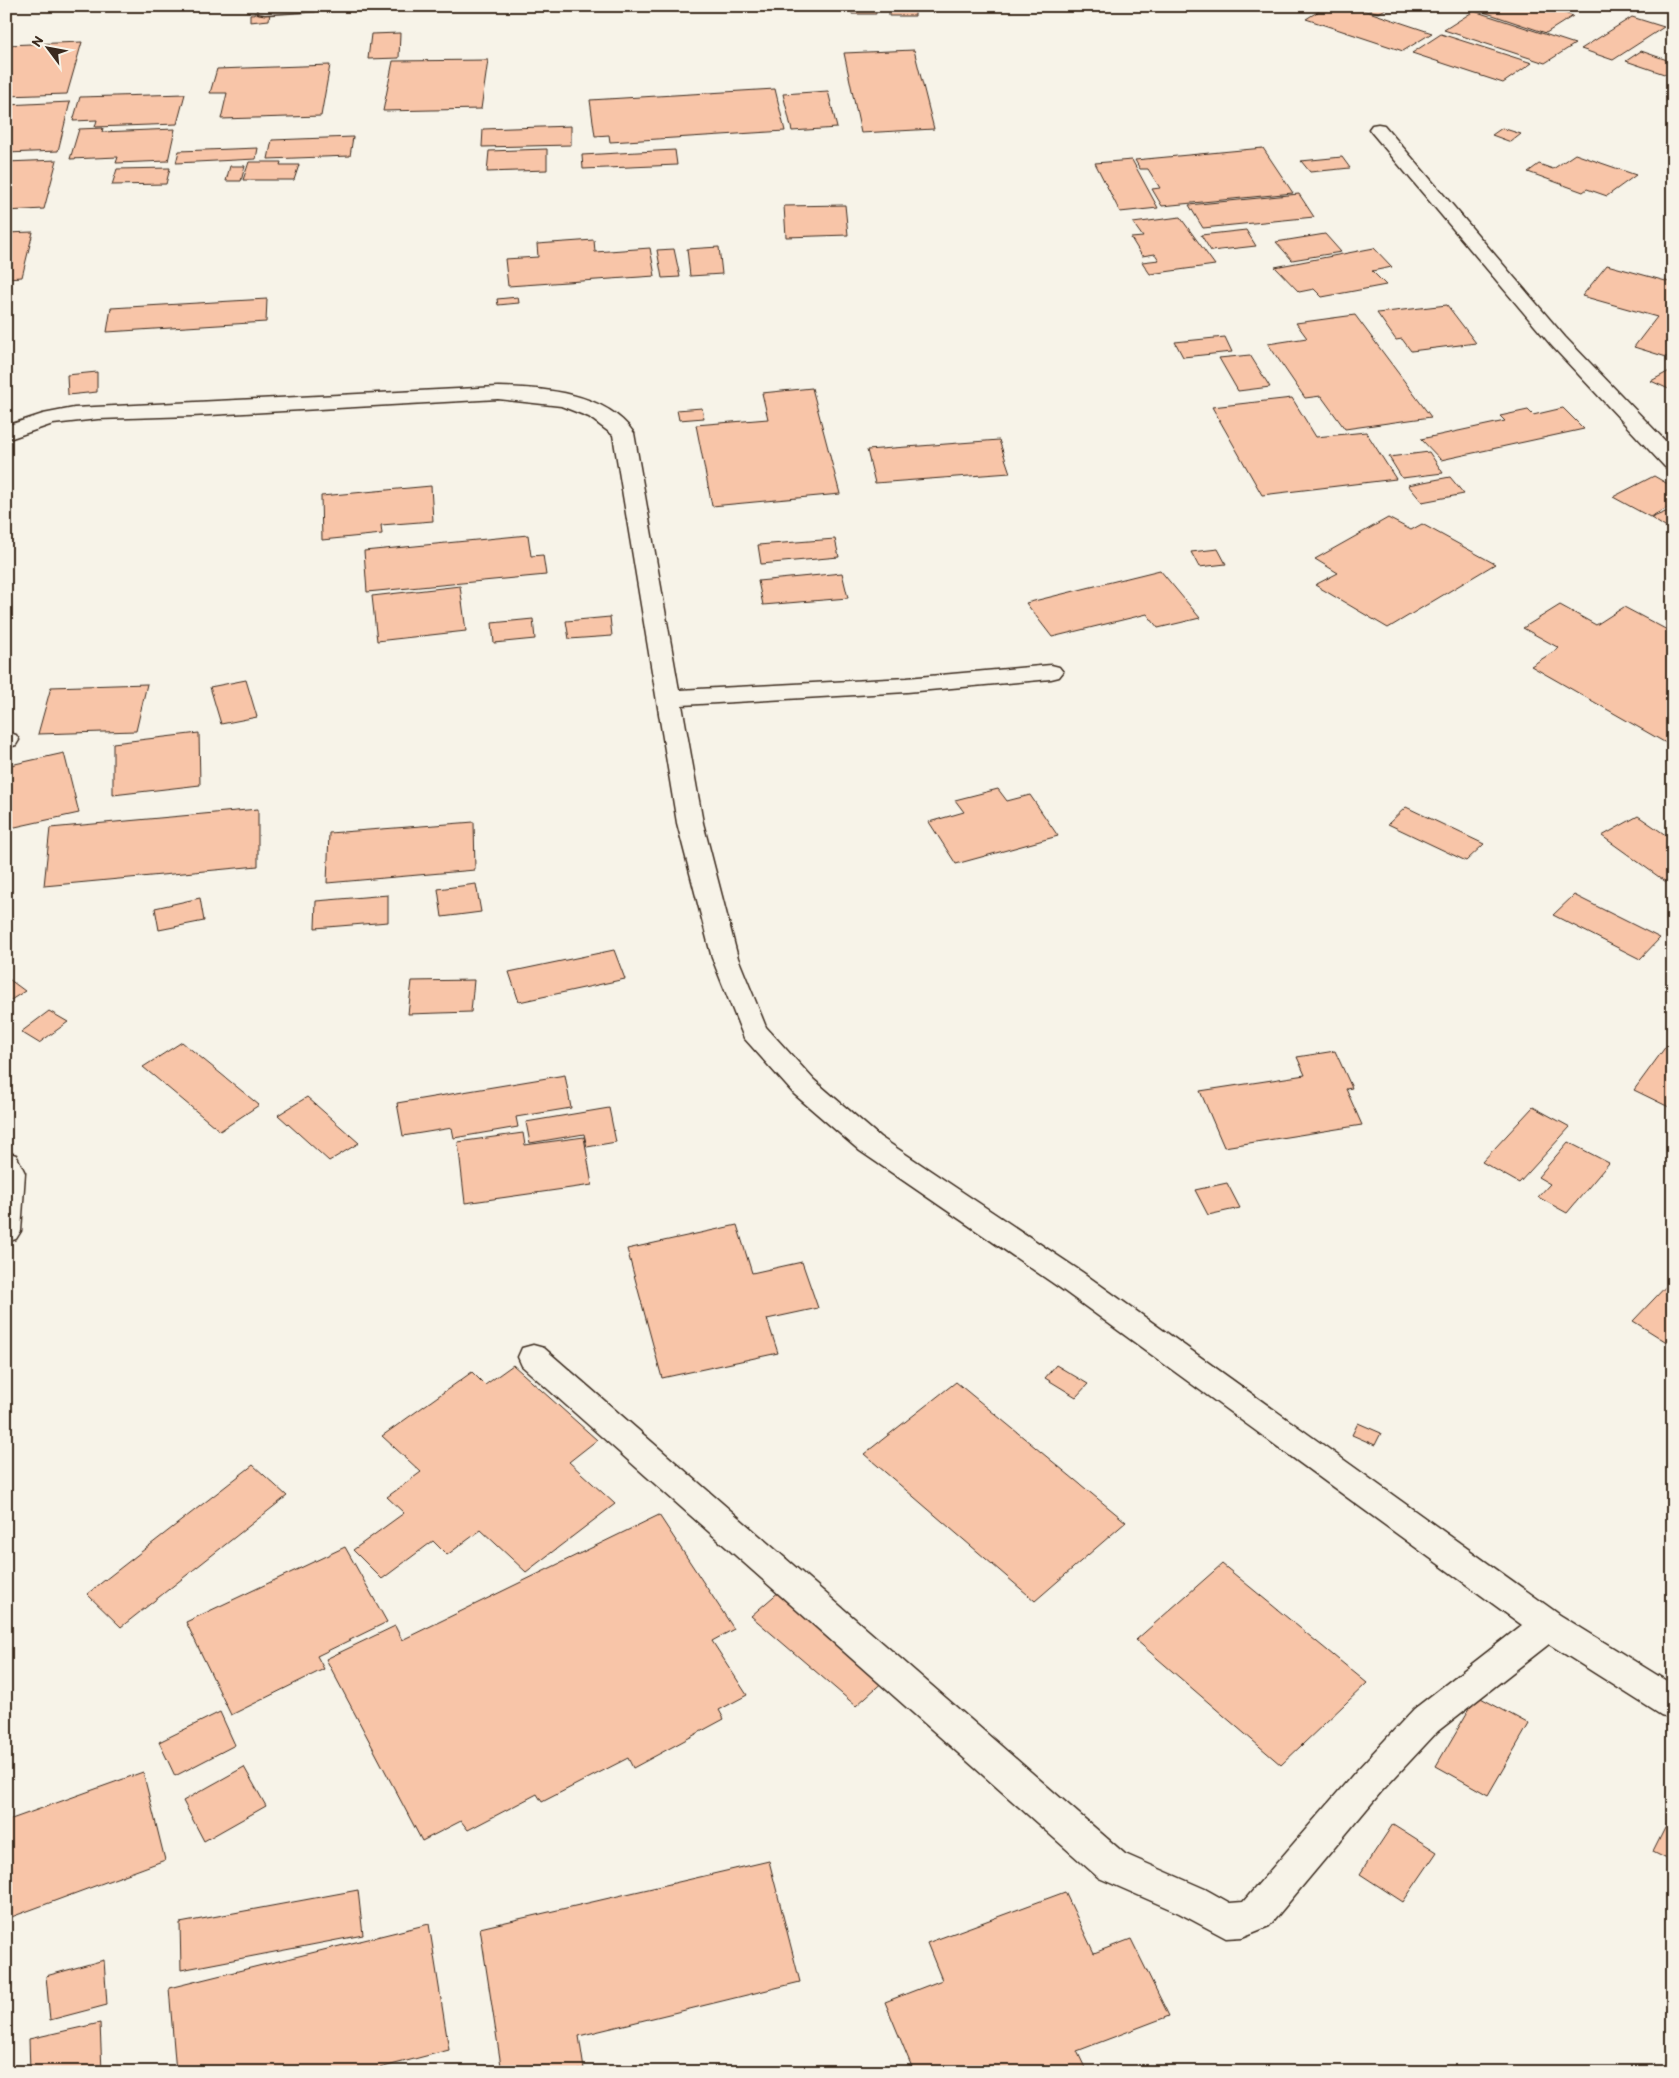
<svg xmlns="http://www.w3.org/2000/svg" width="1679" height="2078" font-family="Itim,sans-serif">
	<style>
		.building { fill: #f8c5a8; stroke: #3b2a1e }
		.lines { fill: none; stroke-linecap: round; stroke-linejoin: round }
		.minor-casing { stroke: #3b2a1e; stroke-width: 3 }
		.minor { fill: #f7f3e8; fill-rule: evenodd }
	</style>
	<rect width="100%" height="100%" fill="#f7f3e8"/>
	<filter id="ink" filterUnits="userSpaceOnUse"><feTurbulence type="fractalNoise" baseFrequency=".02" numOctaves="2"/><feDisplacementMap in="SourceGraphic" scale="10" xChannelSelector="R" yChannelSelector="G"/><feConvolveMatrix kernelMatrix="1 2 1 2 8 2 1 2 1" color-interpolation-filters="sRGB"/></filter>
	<g filter="url(#ink)">
		<path class="building" d="M851 6H875L876 14H852Z
			M889 6H915V16H889Z
			M1327 6H1351L1432 33 1403 51 1306 19Z
			M1356 6H1390L1379 13Z
			M1466 6H1545L1573 16 1546 33Z
			M1474 11 1575 44 1545 63 1444 30Z
			M270 13 269 20 250 22V14Z
			M1632 17 1664 27 1613 60 1581 49Z
			M400 33 399 58 368 59 371 34Z
			M1441 34 1532 63 1503 83 1412 53Z
			M82 42 67 94 6 96V45Z
			M914 50 934 129 861 133 844 53Z
			M1641 51 1673 62V77L1626 61Z
			M488 60 481 109 383 111 393 61Z
			M330 65 321 116 221 119 227 93H210L217 69Z
			M775 89 785 131 610 142 609 135 595 136 590 100Z
			M828 91 837 128 792 131 783 94Z
			M185 94 177 124 95 127 97 120 73 121 80 97Z
			M70 102 58 151 6 153V105Z
			M571 126V145L482 147 483 129Z
			M103 128 102 132 175 129 168 161 116 163 118 157 70 159 79 129Z
			M1502 128 1521 134 1511 142 1492 135Z
			M353 137 350 156 268 159 272 140Z
			M258 148 256 159 176 163 179 151Z
			M1263 148 1293 193 1162 206 1152 189 1160 188 1148 169H1140L1135 160Z
			M547 149V170L487 172 489 151Z
			M675 150 677 165 583 169 582 155Z
			M1575 154 1636 175 1607 196 1587 189 1583 192 1528 172 1539 164 1553 169Z
			M1342 157 1350 168 1310 172 1301 161Z
			M57 160 44 209 6 211V162Z
			M1132 160 1158 208 1120 212 1095 163Z
			M249 162H281L280 165H299L294 180H243Z
			M230 166H245L241 181H226Z
			M170 168 166 184 112 185 117 169Z
			M1299 194 1314 217 1203 228 1189 205Z
			M845 205 848 235 786 237 784 206Z
			M1180 217 1215 265 1150 274 1142 262 1159 260 1155 254 1142 256 1131 238 1143 237 1133 223Z
			M1246 230 1256 246 1211 251 1201 235Z
			M33 232 22 277 6 278V233Z
			M1325 234 1341 252 1292 260 1276 242Z
			M594 240 595 252 650 248 655 276 508 286 505 259 538 257 537 244Z
			M719 247 722 274 690 276 687 249Z
			M1374 248 1392 267 1372 271 1386 285 1322 297 1314 289 1299 292 1275 267Z
			M674 249 680 277 662 278 657 250Z
			M1607 265 1673 283V359L1634 347 1657 317 1582 296Z
			M518 297 519 303 498 305 497 299Z
			M267 299 266 322 107 332 111 308Z
			M1447 305 1476 343 1411 351 1402 339 1396 340 1377 313Z
			M1355 315 1431 417 1345 429 1321 396 1305 398 1268 344 1307 338 1296 323Z
			M1225 337 1232 352 1183 357 1175 342Z
			M1250 355 1270 387 1238 391 1219 358Z
			M1673 369V391L1651 381Z
			M97 372V392L68 395 67 375Z
			M812 388 840 494 712 506 696 425 768 419 762 393Z
			M1292 398 1316 437 1366 432 1396 479 1262 495 1212 407Z
			M702 408 704 418 679 420 677 410Z
			M1563 408 1584 429 1441 460 1421 439 1505 421 1500 416 1528 410 1533 415Z
			M999 440 1010 473 875 483 867 450Z
			M1429 452 1443 473 1402 478 1389 457Z
			M1654 476 1673 487V505L1650 517 1613 497Z
			M1450 477 1464 494 1422 502 1408 485Z
			M431 486 433 521 381 525 382 534 322 540 321 496Z
			M1673 509V532L1651 518Z
			M1388 518 1411 530 1422 524 1495 564 1388 628 1315 585 1338 573 1315 559Z
			M528 535 531 556 543 555 546 575 367 592 364 551Z
			M835 539 839 557 761 564 758 545Z
			M1218 549 1226 564 1199 567 1191 552Z
			M1160 570 1200 618 1158 628 1147 614 1052 637 1026 603Z
			M842 573 848 598 763 605 758 581Z
			M460 586 466 631 377 641 372 596Z
			M1560 605 1596 625 1624 607 1673 633V747L1531 666 1559 648 1523 628Z
			M610 617 612 636 569 639 566 621Z
			M533 619 535 639 494 643 492 623Z
			M246 680 257 717 221 724 210 687Z
			M147 684 136 731 38 734 51 687Z
			M199 733 200 785 113 795V743Z
			M64 753 79 813 6 829V766Z
			M998 789 1007 801 1030 795 1058 836 956 864 929 822 964 812 955 800Z
			M1406 807 1484 844 1466 861 1388 824Z
			M258 809V866L44 886 50 828Z
			M1638 816 1673 840V887L1602 836Z
			M474 822 475 870 327 883 329 833Z
			M476 884 481 912 442 917 438 889Z
			M388 895V922L315 928 316 901Z
			M1574 895 1660 938 1640 959 1553 915Z
			M200 898 204 921 159 930 155 908Z
			M614 950 625 979 519 1002 509 972Z
			M6 977 25 991 6 1003Z
			M474 980 471 1012 408 1014 412 981Z
			M49 1011 68 1022 39 1043 21 1032Z
			M1672 1038H1673V1109L1634 1090Z
			M182 1042 259 1105 220 1131 143 1067Z
			M1335 1051 1352 1088 1346 1089 1362 1125 1224 1147 1200 1091 1305 1075 1297 1057Z
			M565 1075 571 1108 516 1117 518 1127 454 1138 452 1128 403 1136 397 1103Z
			M307 1097 359 1143 329 1161 278 1115Z
			M1533 1107 1570 1127 1519 1183 1482 1162Z
			M609 1108 616 1142 587 1147 584 1134 530 1143 526 1122Z
			M523 1133 525 1145 584 1137 592 1185 465 1203 458 1142Z
			M1568 1142 1609 1163 1567 1213 1538 1197 1550 1184 1538 1177Z
			M1227 1183 1240 1208 1208 1215 1195 1190Z
			M737 1225 752 1273 802 1262 818 1308 767 1319 778 1353 662 1378 627 1249Z
			M1673 1279V1346L1633 1321Z
			M513 1365 597 1440 569 1462 615 1504 526 1572 481 1530 447 1555 433 1541 382 1579 353 1550 404 1513 387 1497 421 1472 382 1436 472 1372 485 1385Z
			M1056 1365 1088 1384 1076 1397 1045 1378Z
			M956 1382 1126 1522 1035 1601 864 1454Z
			M1358 1423 1381 1433 1375 1445 1352 1435Z
			M253 1465 287 1496 121 1627 87 1594Z
			M659 1515 734 1629 712 1641 747 1695 719 1710 724 1719 633 1768 628 1758 542 1802 537 1794 468 1830 461 1821 422 1841 326 1659 395 1626 402 1640Z
			M345 1547 387 1622 317 1656 324 1669 231 1715 186 1622Z
			M1222 1564 1367 1683 1281 1765 1136 1640Z
			M781 1590 886 1679 856 1706 751 1616Z
			M1477 1696 1529 1724 1488 1795 1436 1766Z
			M220 1712 235 1745 175 1776 159 1742Z
			M244 1767 266 1806 204 1841 183 1801Z
			M143 1772 165 1860 6 1919V1821Z
			M1673 1812V1862L1653 1852Z
			M1393 1824 1437 1852 1403 1902 1360 1874Z
			M769 1861 800 1982 579 2036 584 2069 572 2072H502L480 1928Z
			M358 1890 363 1935 181 1970 180 1923Z
			M1065 1892 1094 1953 1131 1939 1169 2016 1077 2051 1087 2072H914L885 2002 942 1980 927 1943Z
			M429 1924 449 2050 364 2072H176L169 1988Z
			M104 1960 107 2005 50 2020 46 1976Z
			M100 2023 102 2072H30L29 2039Z"/>
		<g class="lines">
			<g class="minor-casing">
				<path id="minor" d="M259 6H323L315 11 265 14 259 13 257 9Z
					M1378 124 1384 125 1565 337 1673 449V468L1665 467 1551 345 1372 133 1369 129 1372 125Z
					M498 387C543 388 605 392 634 433L679 690 907 678 1051 665 1059 667 1063 672 1059 677 1051 679 907 692 682 705 703 823 738 958 766 1027 814 1080 880 1137 1082 1272 1560 1615 1673 1685V1719L1661 1715 1549 1644 1438 1731 1381 1792 1269 1926 1242 1937 1226 1938 1179 1913 1099 1878 522 1366 518 1357 522 1348 533 1345 544 1348 1125 1854 1205 1889 1230 1903 1243 1902 1357 1770 1414 1709 1522 1625 1060 1288 860 1151 794 1094 744 1038 712 958 677 823 613 435 589 417 561 406 498 399 192 416 98 419 53 424 6 440V426L43 414 74 408Z
					M6 732 16 735 19 740 16 745 6 748Z
					M6 1152 16 1155 25 1173 21 1231 16 1239 6 1242Z"/>
			</g>
			<use href="#minor" class="minor"/>
		</g>
	</g>
	<rect width="1679" height="2078" fill="none" stroke="#f7f3e8" stroke-width="25"/>
	<rect x="12" y="12" width="1654" height="2053" fill="none" stroke="#3b2a1e" stroke-width="2" filter="url(#ink)"/>
	<g transform="translate(48 48) rotate(302)" stroke="#f7f3e8" stroke-width="4" paint-order="stroke">
	<path d="M0-4L9 19L0 12L-9 19Z" fill="#3b2a1e"/>
	<text y="-8" font-size="14" font-weight="bold" text-anchor="middle" fill="#3b2a1e">N</text>
	</g>
</svg>
